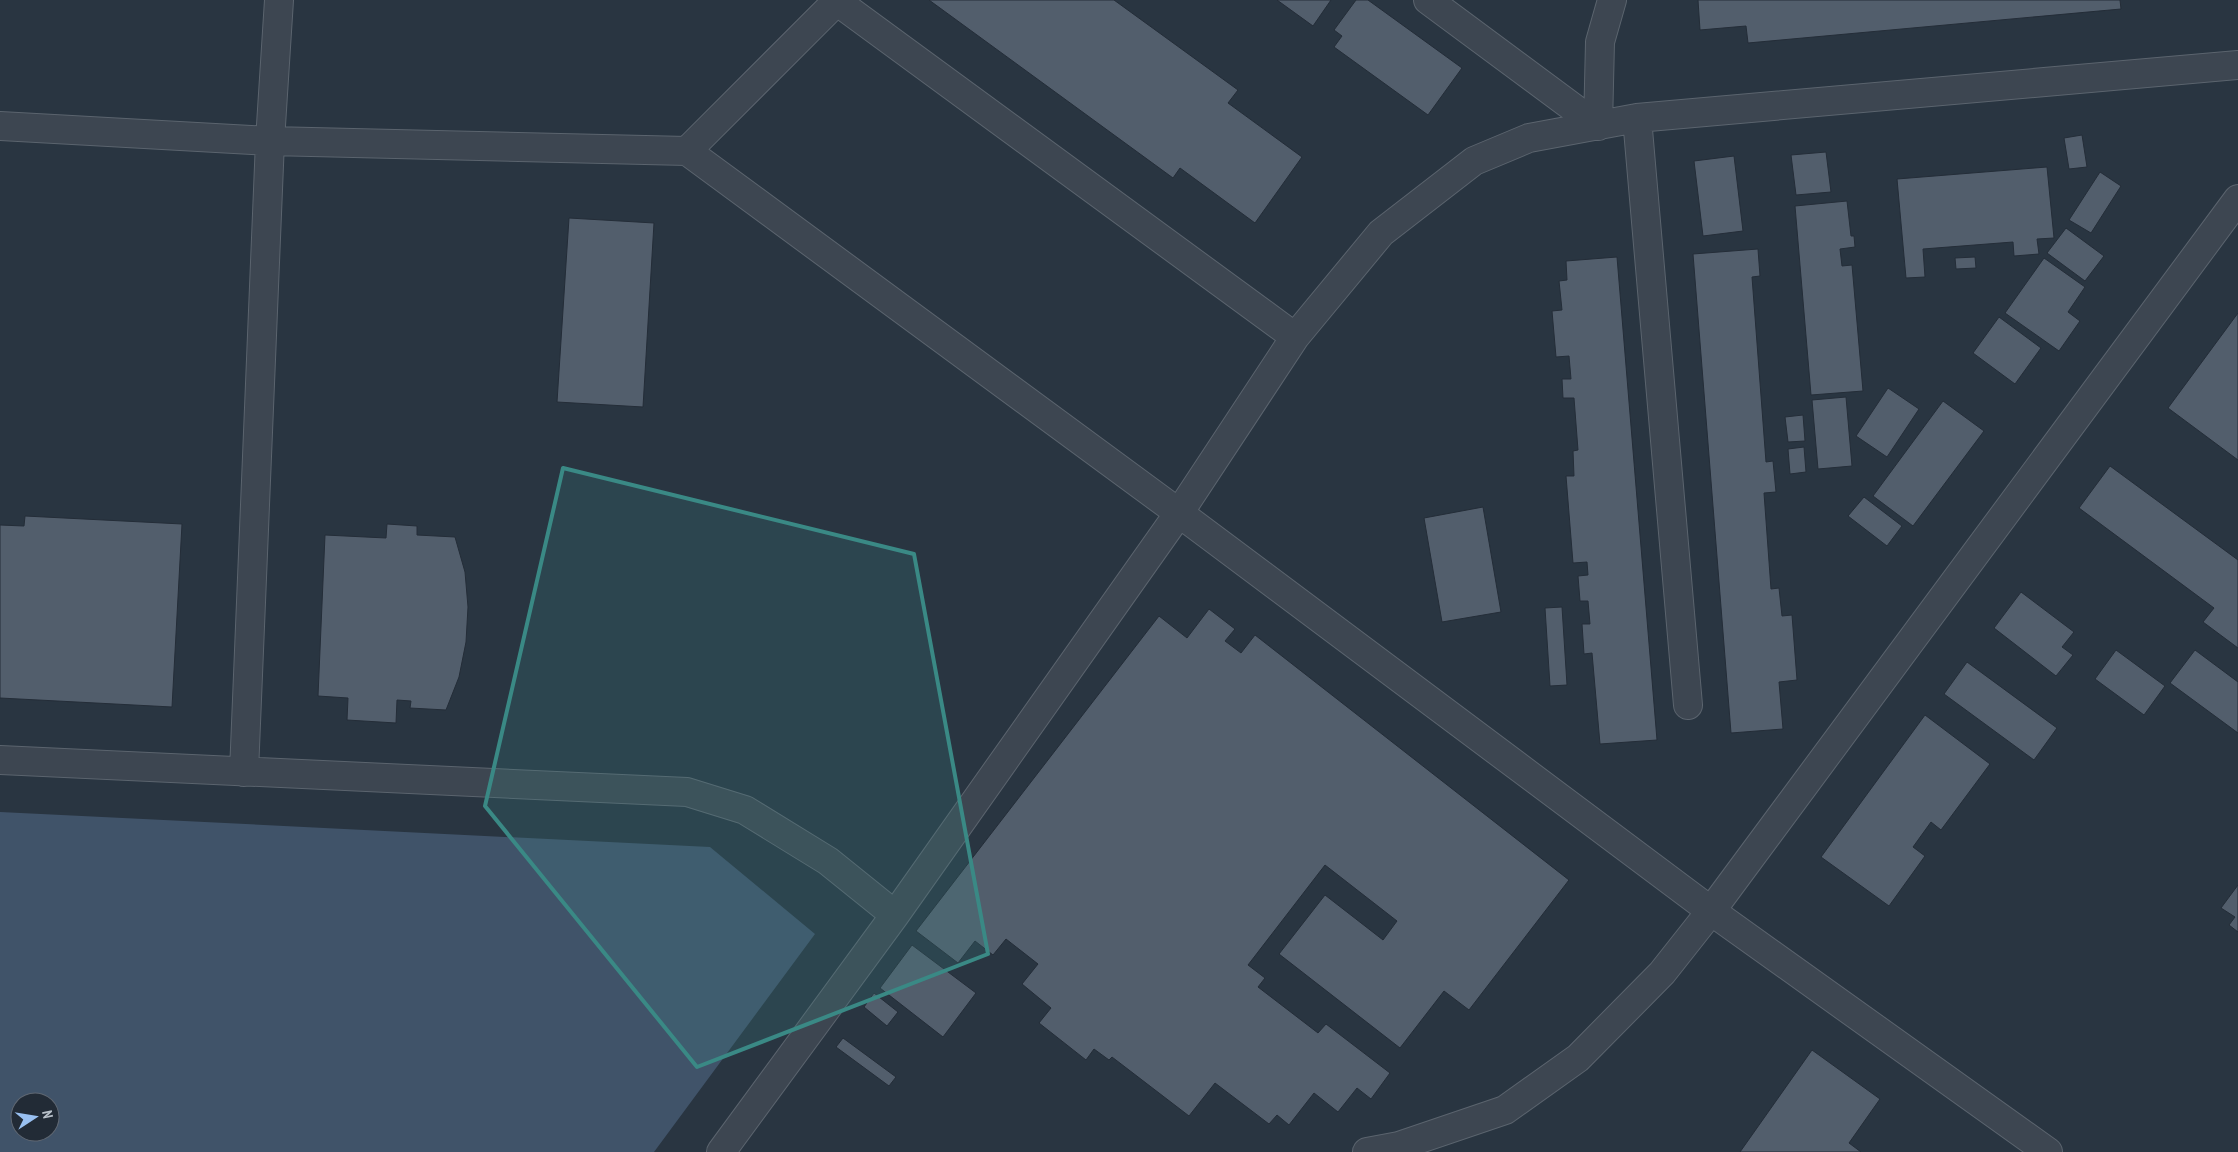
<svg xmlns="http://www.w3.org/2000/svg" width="2238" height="1152" font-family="'PT Sans Narrow',sans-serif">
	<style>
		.water { fill: #405369; fill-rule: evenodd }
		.building { fill: #525e6c; stroke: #242d38 }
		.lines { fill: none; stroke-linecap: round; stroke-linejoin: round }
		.minor-casing { stroke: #5b646e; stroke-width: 30 }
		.minor { stroke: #3d4651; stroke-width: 28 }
		.marked { fill: #3a8985; fill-opacity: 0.2; stroke: #3a8985; stroke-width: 4; stroke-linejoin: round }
	</style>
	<rect width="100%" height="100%" fill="#293541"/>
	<path class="water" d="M0 812 710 847 815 934 654 1152H0ZM20 1102H50V1132H20Z"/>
	<path class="building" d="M929 0H1114L1238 90 1228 103 1302 157 1255 223 1180 168 1173 178Z
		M1277 0H1331L1313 26Z
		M1356 0H1368L1462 68 1428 115 1334 47 1342 36 1334 30Z
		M1698 0H2120L2121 9 1748 43 1746 26 1700 30Z
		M2082 135 2087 167 2069 169 2064 138Z
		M1826 152 1831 192 1796 195 1791 155Z
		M1734 156 1743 231 1703 236 1694 161Z
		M2047 167 2054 238 2037 239 2039 254 2014 256 2013 242 1923 249 1925 277 1906 278 1897 179Z
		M2100 172 2121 186 2091 233 2069 220Z
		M1847 201 1851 236H1854L1855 247 1840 249 1842 266 1852 265 1863 391 1811 395 1795 206Z
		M569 218 654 223 643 407 557 402Z
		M2066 228 2104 256 2085 281 2047 253Z
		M1758 249 1760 276 1752 277 1766 462 1773 461 1776 492 1764 493 1771 589 1779 588 1782 616 1792 615 1797 680 1779 682 1783 729 1731 733 1693 254Z
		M1617 257 1657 740 1600 744 1592 653 1584 654 1582 624H1590L1588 601H1580L1578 576 1588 575 1587 562 1573 563 1566 476H1574L1573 451 1578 450 1574 398H1563L1562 379H1571L1569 356 1556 357 1552 311 1562 310 1559 281 1567 280 1566 261Z
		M1975 257 1976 268 1956 269 1955 258Z
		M2044 258 2085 287 2068 312 2080 321 2059 351 2005 313Z
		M2238 313V460L2168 408Z
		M1999 317 2041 348 2015 384 1973 353Z
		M1888 388 1919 409 1887 457 1856 436Z
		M1846 397 1852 466 1818 469 1812 400Z
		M1943 401 1984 431 1913 526 1873 496Z
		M1803 415 1805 441 1788 442 1785 417Z
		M1804 447 1806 472 1790 474 1788 449Z
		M2110 466 2238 560V648L2203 622 2214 608 2079 508Z
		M1864 497 1902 526 1887 546 1848 516Z
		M1483 507 1501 612 1442 622 1424 518Z
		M25 516 182 524 172 707 0 698V525L24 526Z
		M387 524 417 526V535L455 537 465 572 468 607 466 642 459 677 446 710 410 708 411 701 397 700 396 723 347 720 348 698 318 696 325 535 386 538Z
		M2021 592 2074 632 2062 647 2073 655 2056 676 1994 628Z
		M1562 607 1567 685 1550 686 1545 608Z
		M1209 609 1235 629 1225 641 1241 653 1255 635 1569 880 1469 1010 1444 991 1400 1048 1279 954 1325 895 1383 940 1397 921 1325 865 1248 965 1265 978 1258 987 1318 1033 1326 1024 1390 1073 1371 1099 1357 1088 1338 1112 1314 1093 1289 1125 1277 1115 1269 1124 1215 1083 1189 1116 1112 1057 1109 1060 1094 1049 1086 1060 1039 1023 1051 1008 1022 984 1038 964 1006 939 993 955 975 941 958 963 916 931 1159 616 1187 638Z
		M2116 650 2165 686 2144 715 2095 679Z
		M2195 650 2238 682V733L2170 683Z
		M1967 662 2057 728 2034 760 1944 694Z
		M1925 715 1990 764 1941 830 1931 822 1913 847 1925 856 1889 906 1821 857Z
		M2238 885V932L2229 925 2235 917 2221 908Z
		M912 945 976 993 943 1037 880 988Z
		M874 993 898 1012 887 1026 864 1007Z
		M843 1038 896 1077 889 1086 836 1047Z
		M1812 1050 1880 1099 1849 1143 1861 1152H1740Z"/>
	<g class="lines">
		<g class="minor-casing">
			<path id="minor" d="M835 0 1295 337
				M1428 0 1598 126
				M1637 118 1688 705
				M0 126 270 141 687 151 1179 513 1711 911 2048 1152
				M1598 126 1600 42 1612 0
				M687 151 837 1
				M0 760 687 792 745 810 828 861 895 915 1179 513 1295 337 1381 233 1474 161 1529 138 1637 118 2238 65
				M244 772 270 141 279 0
				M721 1152 895 915
				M1367 1152 1399 1146 1505 1110 1578 1058 1662 973 1711 911 2238 199"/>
		</g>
		<use href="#minor" class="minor"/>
	</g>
	<path class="marked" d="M563 468 914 554 988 954 697 1067 485 806Z"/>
	<g transform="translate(35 1117) rotate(78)"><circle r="24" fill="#222b36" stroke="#5f6772"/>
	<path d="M0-4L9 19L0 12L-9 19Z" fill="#99c0f1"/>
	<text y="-8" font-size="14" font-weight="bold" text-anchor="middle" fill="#bac2cb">N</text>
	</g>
</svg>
